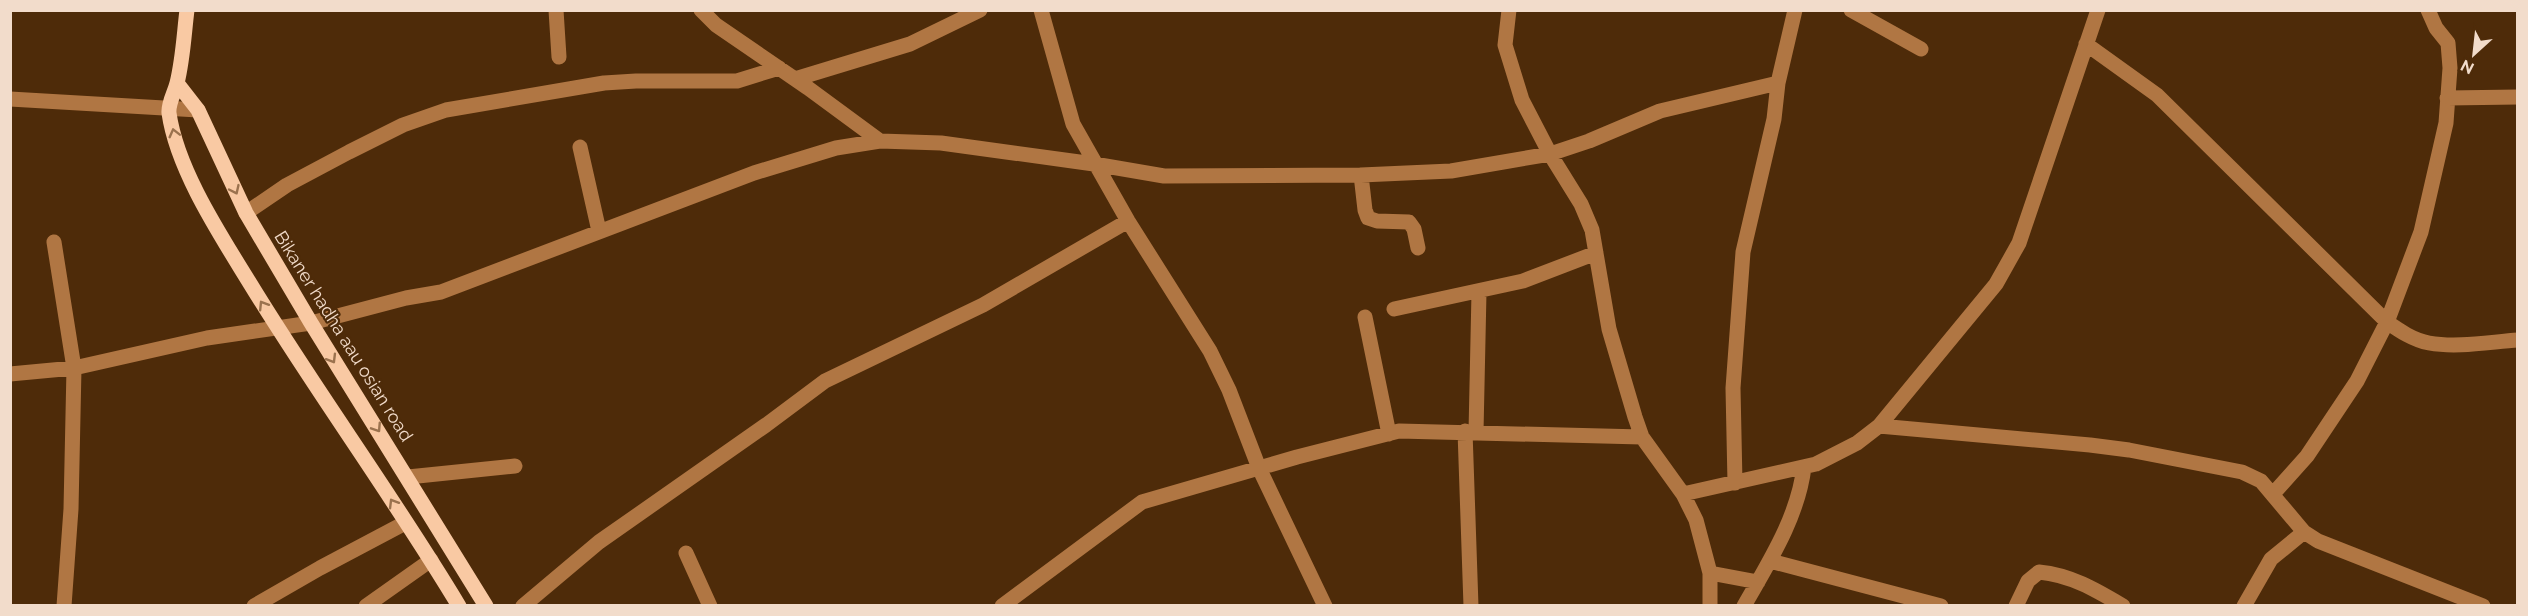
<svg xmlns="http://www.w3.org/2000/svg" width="2528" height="616" font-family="Raleway,sans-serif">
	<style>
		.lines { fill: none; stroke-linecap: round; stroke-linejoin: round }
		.minor { stroke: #b07643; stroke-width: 15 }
		.major { stroke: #f9c9a3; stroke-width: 15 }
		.oneway { stroke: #9b724e }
		.labels { text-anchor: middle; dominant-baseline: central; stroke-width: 4.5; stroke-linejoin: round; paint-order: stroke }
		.street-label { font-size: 18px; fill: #f2dccb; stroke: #4e2b09 }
	</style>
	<rect width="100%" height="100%" fill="#4e2b09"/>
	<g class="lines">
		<path class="minor" d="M556 10 559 57
			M701 10 716 25 808 88 880 141
			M1041 10 1073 124 1128 221 1210 351 1229 390 1259 468 1325 606
			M1509 10 1505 45 1522 100 1550 154 1581 204 1592 230 1609 329 1635 417 1642 437 1683 494 1696 520 1710 573V606
			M1851 10 1921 49
			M2086 44 2157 95 2387 322C2400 331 2413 340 2429 343 2457 348 2489 342 2518 340
			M795 79 910 44 980 10
			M2447 98 2518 97
			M10 99 198 110
			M580 147 599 231
			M1361 175 1365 210 1368 218 1377 221 1409 222 1414 229 1418 248
			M246 213 287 185 349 152 403 125 446 110 604 83 636 81H737L779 68
			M54 242 74 368 71 509 64 606
			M1394 309 1523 281 1596 253
			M1365 317 1389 434
			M10 374 74 368 207 338 311 323 406 298 441 292 754 173 836 148 880 141 941 143 1094 164 1164 176 1361 175 1451 171 1550 154 1589 141 1660 111 1778 83
			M1879 426 2090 445 2129 450 2242 472 2261 481 2304 532 2318 541 2483 606
			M1465 431 1471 606
			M1476 432 1479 292
			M408 477 515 466
			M1735 483 1733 388 1743 252 1774 119 1778 83 1795 10
			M1683 494 1816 464 1857 443 1879 426 1996 284 2019 243 2098 10
			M2273 494 2307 456 2357 381 2387 322 2421 232 2446 123 2450 68 2448 43 2436 28 2428 10
			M686 553 710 606
			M1770 561 1941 606
			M1710 573 1758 582
			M254 606 320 568 405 523
			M366 606 431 560
			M523 606 599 542 766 425 825 381 983 305 1128 221
			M1002 606 1142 502 1297 457 1399 431 1642 437
			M1744 606C1769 562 1798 517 1804 467
			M2016 606 2028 581 2039 572C2071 575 2096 590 2123 606
			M2244 606 2271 559 2304 532"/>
		<path class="major" d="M187 10C184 34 183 59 177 83 175 92 168 103 169 113 177 170 221 236 251 285 317 393 393 496 459 606
			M177 83 198 110 246 213 311 323 486 606"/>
	</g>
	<defs><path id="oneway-chevron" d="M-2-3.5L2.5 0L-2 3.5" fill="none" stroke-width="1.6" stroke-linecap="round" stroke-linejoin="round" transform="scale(1.5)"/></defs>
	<g class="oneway">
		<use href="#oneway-chevron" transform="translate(174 133) rotate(-104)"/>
		<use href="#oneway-chevron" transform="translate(235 190) rotate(65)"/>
		<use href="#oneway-chevron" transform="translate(263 305) rotate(-122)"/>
		<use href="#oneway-chevron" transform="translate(332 359) rotate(59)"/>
		<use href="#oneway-chevron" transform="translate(377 428) rotate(57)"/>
		<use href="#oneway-chevron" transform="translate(393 503) rotate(-121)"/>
	</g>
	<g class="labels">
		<g class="street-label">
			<text transform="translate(344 336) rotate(58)">Bikaner hadha aau osian road</text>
		</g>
	</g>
	<rect width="2528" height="616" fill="none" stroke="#f2dccb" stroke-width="24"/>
	<g transform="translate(2474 54) rotate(207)" stroke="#4e2b09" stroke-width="4.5" paint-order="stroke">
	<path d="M0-4.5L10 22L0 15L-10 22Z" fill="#f2dccb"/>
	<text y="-9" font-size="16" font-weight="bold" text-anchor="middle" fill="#f2dccb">N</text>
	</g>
</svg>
